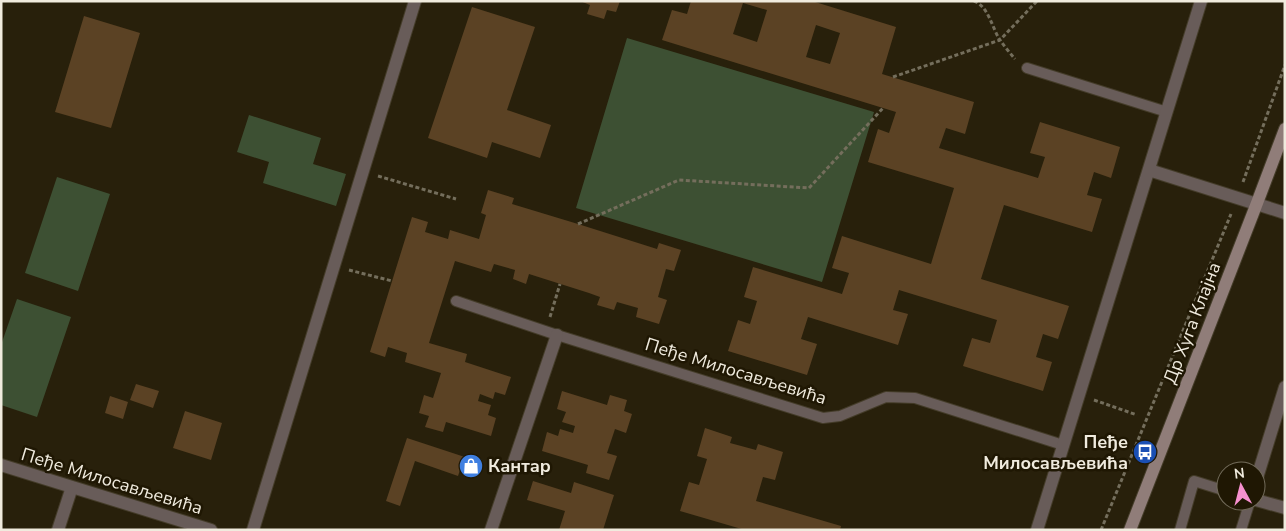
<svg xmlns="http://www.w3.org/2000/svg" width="1286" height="531" font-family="'Nunito Sans',sans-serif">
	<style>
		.green { fill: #3d5033 }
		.building { fill: #5b4224; fill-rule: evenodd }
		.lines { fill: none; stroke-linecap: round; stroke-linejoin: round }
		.service-casing { stroke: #443c29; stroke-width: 12 }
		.pedestrian-casing { stroke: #443c29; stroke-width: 14 }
		.minor-casing { stroke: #443c29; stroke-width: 14 }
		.secondary-casing { stroke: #443c29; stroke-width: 14 }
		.path { stroke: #746e5c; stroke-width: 3; stroke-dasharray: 4 2.5; stroke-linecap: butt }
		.service { stroke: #685c59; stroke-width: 10 }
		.pedestrian { stroke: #685c59; stroke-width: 12 }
		.minor { stroke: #685c59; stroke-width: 12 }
		.secondary { stroke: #907d79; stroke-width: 12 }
		.labels { text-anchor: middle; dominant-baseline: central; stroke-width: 5; stroke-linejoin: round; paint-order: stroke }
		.street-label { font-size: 18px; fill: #f0ebde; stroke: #1f1703 }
		.poi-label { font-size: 18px; font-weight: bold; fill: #f0ebde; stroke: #1f1703; text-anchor: end }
	</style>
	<rect width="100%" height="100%" fill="#28200b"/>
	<path class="green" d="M627 38 874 112 822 282 576 208Z
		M249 115 321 138 313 164 346 174 336 206 263 183 269 162 237 152Z
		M57 177 110 194 78 291 25 273Z
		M17 299 71 317 37 417 1 405V345Z"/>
	<path class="building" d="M580 1H620L616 12 607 10 604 19 587 14 590 5Z
		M691 1H812L896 27 882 74 974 102 965 134 946 128 939 148 1038 178 1045 157 1030 153 1040 122 1120 147 1111 178 1094 172 1087 195 1102 199 1092 232 1004 205 981 279 1069 306 1058 339 1043 334 1036 357 1052 362 1043 391 963 366 972 338 990 343 997 320 899 290 893 310 908 314 898 345 808 317 801 339 817 344 807 375 728 351 738 320 750 324 757 301 744 297 753 267 842 294 849 273 832 268 842 236 931 264 954 188 868 162 878 129 889 133 896 112 662 40 672 10 687 14ZM743 3 767 10 757 42 733 34ZM816 25 840 33 830 64 806 57Z
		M472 7 535 27 507 110 551 125 540 158 492 142 487 158 428 138Z
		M84 16 140 33 111 128 55 112Z
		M488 190 514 198 512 204 578 224 657 249 659 243 681 250 674 271 666 269 658 297 667 300 659 324 636 317 638 308 617 302 614 310 597 305 600 297 589 293 529 274 526 284 513 279 515 270 494 264 491 272 455 261 429 343 467 354 465 362 511 377 505 395 495 392 493 399 480 394 478 401 491 405 488 415 496 418 491 436 446 422 443 432 425 427 429 416 419 413 424 395 433 398 441 373 405 362 407 353 388 347 385 357 370 352 412 217 428 222 425 232 448 239 450 230 479 239 486 215 481 213Z
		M136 384 159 391 153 408 130 400Z
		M562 391 607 405 610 395 627 400 624 411 632 414 626 433 615 429 607 453 617 456 609 480 586 473 588 465 542 451 547 432 558 436 560 429 573 433 575 426 562 422 566 412 557 409Z
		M110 396 128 402 123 419 105 413Z
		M185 411 222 423 211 460 173 448Z
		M705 428 732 437 730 443 756 450 758 444 783 452 775 480 763 477 756 501 841 526 840 530H745L680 511 689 482 699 485 707 459 697 456Z
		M407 438 480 462 477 472 461 467 458 476 415 461 400 506 386 501Z
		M533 481 571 493 574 482 614 495 603 530H559L565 511 527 500Z"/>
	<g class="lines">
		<g class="service-casing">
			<path id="service" d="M1027 68 1167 112
				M456 301 557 335 823 418 840 416 886 397 915 398 1063 445
				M1180 530 1194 481 1226 491
				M1241 530 1250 501"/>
		</g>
		<g class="pedestrian-casing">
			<path id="pedestrian" d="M491 530 557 335"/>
		</g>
		<g class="minor-casing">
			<path id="minor" d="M1149 170 1285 213
				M1 465 211 530
				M1256 481 1285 387
				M1256 500 1285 508
				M58 530 72 487
				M253 530 415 1
				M1037 530 1201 1"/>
		</g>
		<g class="secondary-casing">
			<path id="secondary" d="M1130 530 1257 203 1285 129"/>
		</g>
		<path class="path" d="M974 1C989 7 992 28 1000 40 1004 46 1010 53 1015 59
			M893 77 1000 40 1037 1
			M378 176 456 199
			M1243 182 1285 65
			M578 224 679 180 809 188 883 108
			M349 270 392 281
			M550 317 560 284
			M1094 400 1137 415
			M1101 530 1231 214"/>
		<use href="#service" class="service"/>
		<use href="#pedestrian" class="pedestrian"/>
		<use href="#minor" class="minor"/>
		<use href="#secondary" class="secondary"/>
	</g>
	<defs>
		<g id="bus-disc" transform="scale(1.25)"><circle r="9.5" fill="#1a4fb4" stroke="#1f1703"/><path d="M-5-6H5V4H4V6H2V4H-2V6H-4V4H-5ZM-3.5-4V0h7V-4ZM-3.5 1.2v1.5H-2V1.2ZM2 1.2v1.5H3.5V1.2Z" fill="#fff"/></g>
		<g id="shop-disc" transform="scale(1.25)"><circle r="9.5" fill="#3f7fe0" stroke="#1f1703"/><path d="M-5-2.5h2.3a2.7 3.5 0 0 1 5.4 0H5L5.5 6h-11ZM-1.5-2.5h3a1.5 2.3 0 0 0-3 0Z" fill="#fff"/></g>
	</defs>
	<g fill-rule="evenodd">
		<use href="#bus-disc" x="1145" y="452"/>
		<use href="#shop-disc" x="471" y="466"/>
	</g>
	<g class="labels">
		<g class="street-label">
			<text transform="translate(1192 323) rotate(-69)">Др Хуга Клајна</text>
			<text transform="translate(736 371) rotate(17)">Пеђе Милосављевића</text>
			<text transform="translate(112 481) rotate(17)">Пеђе Милосављевића</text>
		</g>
		<g class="poi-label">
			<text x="1128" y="442">Пеђе<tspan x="1128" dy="21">Милосављевића</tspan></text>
			<text x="488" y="466" text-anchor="start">Кантар</text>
		</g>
	</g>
	<rect width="1286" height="531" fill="none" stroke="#f0ebde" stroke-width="5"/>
	<g transform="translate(1241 486) rotate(353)"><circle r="24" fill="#1f1703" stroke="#736c5b"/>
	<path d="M0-4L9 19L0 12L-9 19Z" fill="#f690cf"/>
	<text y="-8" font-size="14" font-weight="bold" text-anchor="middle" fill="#f0ebde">N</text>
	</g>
</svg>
